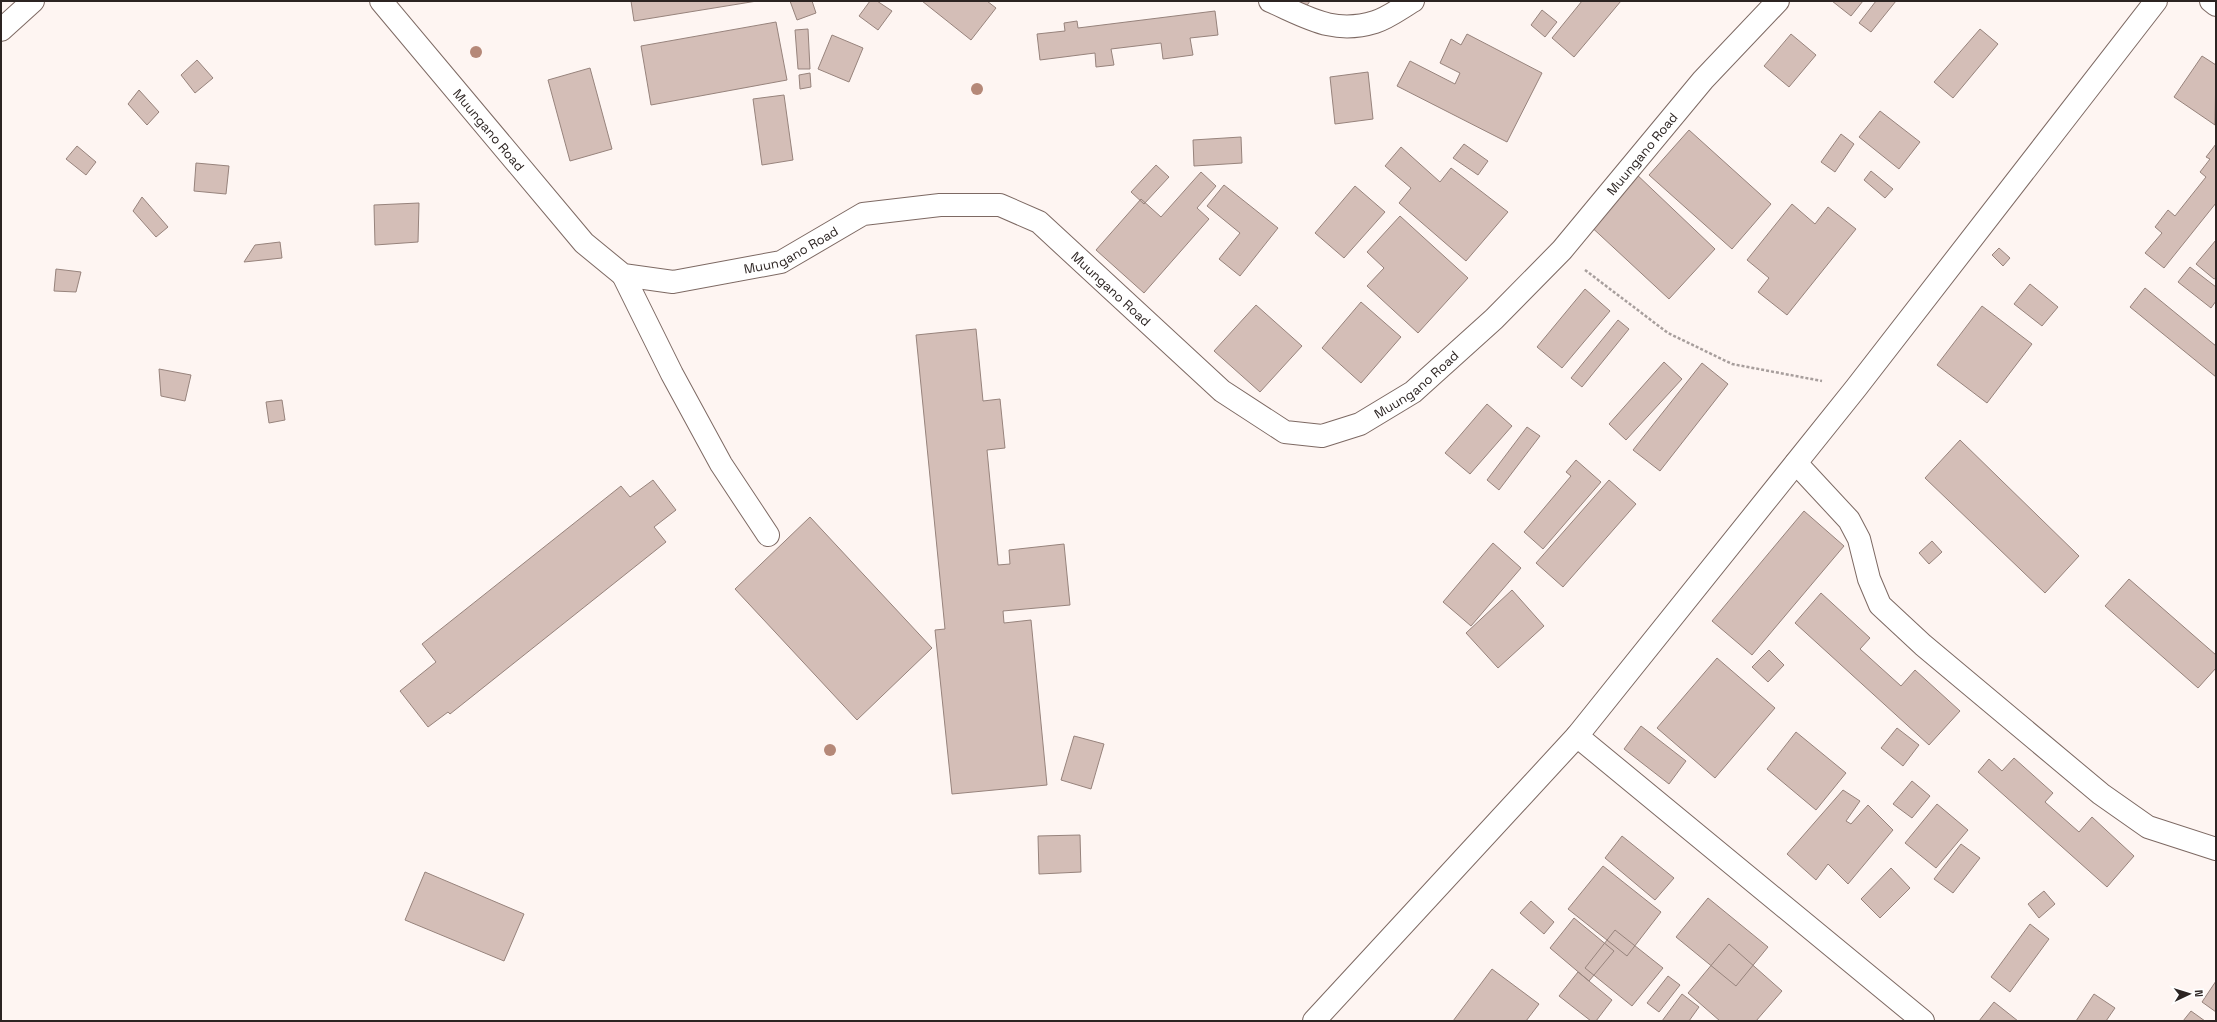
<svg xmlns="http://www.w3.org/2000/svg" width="2217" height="1022" font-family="'Space Grotesk',sans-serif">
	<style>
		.building { fill: #d4beb7; stroke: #97837c }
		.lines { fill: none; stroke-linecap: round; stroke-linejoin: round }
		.minor-casing { stroke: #7d6963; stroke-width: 24 }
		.path { stroke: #a79e9c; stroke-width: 2.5; stroke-dasharray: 3 2; stroke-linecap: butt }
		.minor { stroke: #fff; stroke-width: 22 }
		.tree { fill: #b58878 }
		.labels { text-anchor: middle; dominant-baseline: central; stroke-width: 4; stroke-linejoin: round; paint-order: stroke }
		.street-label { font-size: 13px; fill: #2c2422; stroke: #fff }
	</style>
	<rect width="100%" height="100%" fill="#fef5f2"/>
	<path class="building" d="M631 1H757L634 21Z
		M790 1H812L816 13 797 20Z
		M870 1H877L892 11 878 30 859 16Z
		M922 1H987L996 8 971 40Z
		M1297 1H1310L1306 7Z
		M1582 1H1621L1574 57 1552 38Z
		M1832 1H1863L1851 16Z
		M1876 1H1896L1871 32 1859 23Z
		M1542 10 1557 22 1545 37 1531 25Z
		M1215 11 1218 35 1190 38 1193 55 1163 59 1161 43 1111 49 1114 65 1096 67 1095 53 1040 60 1037 34 1065 31 1064 23 1077 21 1078 28Z
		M776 22 787 80 651 105 641 46Z
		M808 29 810 69H798L795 30Z
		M1980 29 1998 44 1953 98 1934 82Z
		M1467 34 1542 73 1507 142 1397 86 1410 61 1455 84 1460 73 1440 63 1451 39 1461 45Z
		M1791 34 1816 55 1789 87 1764 66Z
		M832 35 863 48 849 82 818 69Z
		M2202 56 2216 65 2215 125 2174 97Z
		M197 60 213 78 195 93 181 75Z
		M590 68 612 149 570 161 548 80Z
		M1368 72 1373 119 1335 124 1330 77Z
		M810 73 811 87 800 89 799 75Z
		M139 90 159 112 147 125 128 104Z
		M784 95 793 160 762 165 753 99Z
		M1880 111 1920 142 1899 169 1859 137Z
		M1689 130 1771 204 1732 249 1649 175Z
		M1841 134 1854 144 1835 172 1821 162Z
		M1241 137 1242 163 1194 166 1193 140Z
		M1464 144 1488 161 1478 175 1453 158Z
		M2216 144V203L2164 268 2145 253 2162 233 2155 227 2168 210 2175 216 2206 177 2200 172 2210 159 2206 157Z
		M77 146 96 162 86 175 66 159Z
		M1401 147 1440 182 1451 168 1508 212 1466 261 1399 203 1411 188 1385 166Z
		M196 163 229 166 226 194 194 191Z
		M1156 165 1169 177 1144 204 1131 192Z
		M1633 171 1715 249 1669 299 1586 222Z
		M1871 171 1893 189 1885 198 1864 180Z
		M1201 172 1216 186 1197 208 1209 219 1144 293 1096 250 1141 199 1161 217Z
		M1224 185 1278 228 1240 276 1219 259 1240 233 1207 206Z
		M1355 186 1385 212 1344 258 1315 233Z
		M142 197 168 227 156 237 133 211Z
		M419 203 418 242 375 245 374 205Z
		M1792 204 1815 224 1828 207 1856 229 1787 315 1758 292 1769 278 1747 260Z
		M1400 216 1468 278 1418 333 1367 286 1384 268 1367 252Z
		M2216 240V278L2214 279 2196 264Z
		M280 242 282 258 244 262 255 245Z
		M1999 248 2010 258 2003 266 1992 255Z
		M2190 267 2216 287V301L2211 308 2178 282Z
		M56 269 81 272 76 292 54 291Z
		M2030 284 2058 307 2042 326 2014 304Z
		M2145 288 2216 346V377L2130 307Z
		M1585 289 1610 311 1562 368 1537 347Z
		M1361 302 1401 337 1361 383 1322 348Z
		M1256 305 1302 346 1260 392 1214 351Z
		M1982 306 2032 344 1987 403 1937 365Z
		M1618 320 1629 329 1582 387 1571 378Z
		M976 329 983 401 1000 399 1005 448 987 450 998 565 1010 564 1009 550 1064 544 1070 605 1003 611 1004 623 1031 620 1047 785 952 794 935 630 945 629 916 335Z
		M1664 362 1682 379 1626 440 1609 424Z
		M1702 363 1728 384 1660 471 1633 450Z
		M159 369 191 375 185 401 161 396Z
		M282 400 285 420 269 423 266 402Z
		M1487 404 1512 426 1470 474 1445 453Z
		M1527 427 1540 436 1499 490 1487 480Z
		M1960 440 2079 556 2045 593 1925 478Z
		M1576 460 1601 482 1543 549 1524 532 1571 476 1566 472Z
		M653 480 676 510 654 527 666 542 450 714 448 712 428 727 400 691 436 662 422 644 621 486 630 497Z
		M1609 480 1636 504 1563 587 1536 563Z
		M1804 511 1844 546 1752 655 1712 621Z
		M810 517 932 648 857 720 735 589Z
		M1932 541 1942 552 1929 564 1919 553Z
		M1493 543 1521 568 1471 626 1443 602Z
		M2129 579 2216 655V668L2198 688 2105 606Z
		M1512 590 1544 626 1498 668 1466 633Z
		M1821 593 1870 638 1860 649 1901 686 1915 670 1960 711 1929 745 1795 623Z
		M1769 650 1784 665 1768 682 1752 667Z
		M1717 658 1775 708 1715 778 1657 728Z
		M1641 726 1686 761 1669 784 1624 749Z
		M1897 728 1919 745 1903 766 1881 748Z
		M1796 732 1846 773 1816 810 1767 769Z
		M1074 736 1104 744 1091 789 1061 780Z
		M2014 758 2053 793 2045 802 2079 832 2092 817 2134 856 2107 887 1978 772 1989 759 2002 771Z
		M1912 781 1930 796 1912 818 1893 804Z
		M1843 790 1860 801 1846 821 1851 824 1868 805 1893 830 1848 884 1828 864 1816 880 1787 854Z
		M1937 804 1968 830 1936 868 1905 843Z
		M1080 835 1081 872 1039 874 1038 836Z
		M1622 836 1674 878 1655 900 1605 858Z
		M1961 844 1980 858 1953 893 1934 879Z
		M1603 866 1661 912 1627 956 1568 909Z
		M1891 868 1910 888 1880 918 1861 899Z
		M425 872 524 914 504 961 405 920Z
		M2044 891 2055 904 2039 918 2028 904Z
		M1708 898 1768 947 1736 986 1676 937Z
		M1531 901 1554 922 1544 934 1520 913Z
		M1574 918 1614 951 1589 981 1550 948Z
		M2030 924 2049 939 2010 992 1991 977Z
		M1615 930 1663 968 1632 1006 1585 968Z
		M1729 944 1782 991 1756 1021H1720L1688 993Z
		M1492 969 1539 1004 1526 1021H1453Z
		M1578 972 1612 1000 1596 1021H1591L1559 996Z
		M1668 976 1680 985 1659 1012 1647 1003Z
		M2216 981V1012L2202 1002Z
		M1682 994 1699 1007 1689 1021H1662Z
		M2094 994 2115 1008 2106 1021H2076Z
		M1994 1002 2018 1021H1979Z
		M2191 1011 2205 1021H2183Z"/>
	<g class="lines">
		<g class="minor-casing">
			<g id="minor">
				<path id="s1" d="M381 1 584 243 623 275 673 282 781 262 863 214 940 205H1000L1039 222 1222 391 1285 432 1322 436 1360 424 1413 392 1494 319 1562 250 1703 80 1778 1"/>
				<path d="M1270 1C1307 17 1333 35 1375 22 1388 18 1401 8 1413 1"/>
				<path d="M2211 1 2216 5"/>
				<path d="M1 30 33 1"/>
				<path d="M623 275 672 374 721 464 768 535"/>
				<path d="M1796 463 1849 520 1859 539 1869 579 1880 605 1923 645 2101 794 2148 827 2216 849"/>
				<path d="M1577 736 1923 1021"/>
				<path d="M1314 1021 1577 736 1856 388 2156 1"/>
			</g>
		</g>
		<path class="path" d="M1585 270 1668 333 1732 364 1822 381"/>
		<use href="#minor" class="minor"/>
	</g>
	<g class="tree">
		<circle cx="476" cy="52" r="6"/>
		<circle cx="977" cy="89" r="6"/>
		<circle cx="830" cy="750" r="6"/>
	</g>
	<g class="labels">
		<g class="street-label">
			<text stroke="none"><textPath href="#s1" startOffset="168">Muungano Road</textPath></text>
			<text stroke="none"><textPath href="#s1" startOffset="1596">Muungano Road</textPath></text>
			<text stroke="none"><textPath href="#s1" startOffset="540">Muungano Road</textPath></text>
			<text stroke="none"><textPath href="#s1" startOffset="900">Muungano Road</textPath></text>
			<text stroke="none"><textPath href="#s1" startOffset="1272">Muungano Road</textPath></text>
		</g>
	</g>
	<rect width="2217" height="1022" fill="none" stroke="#2c2422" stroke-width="4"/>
	<g transform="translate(2189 994) rotate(86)" stroke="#ffffff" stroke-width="3" paint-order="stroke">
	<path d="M0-3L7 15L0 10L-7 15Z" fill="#2c2422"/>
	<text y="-6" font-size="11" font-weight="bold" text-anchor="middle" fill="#2c2422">N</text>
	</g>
</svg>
